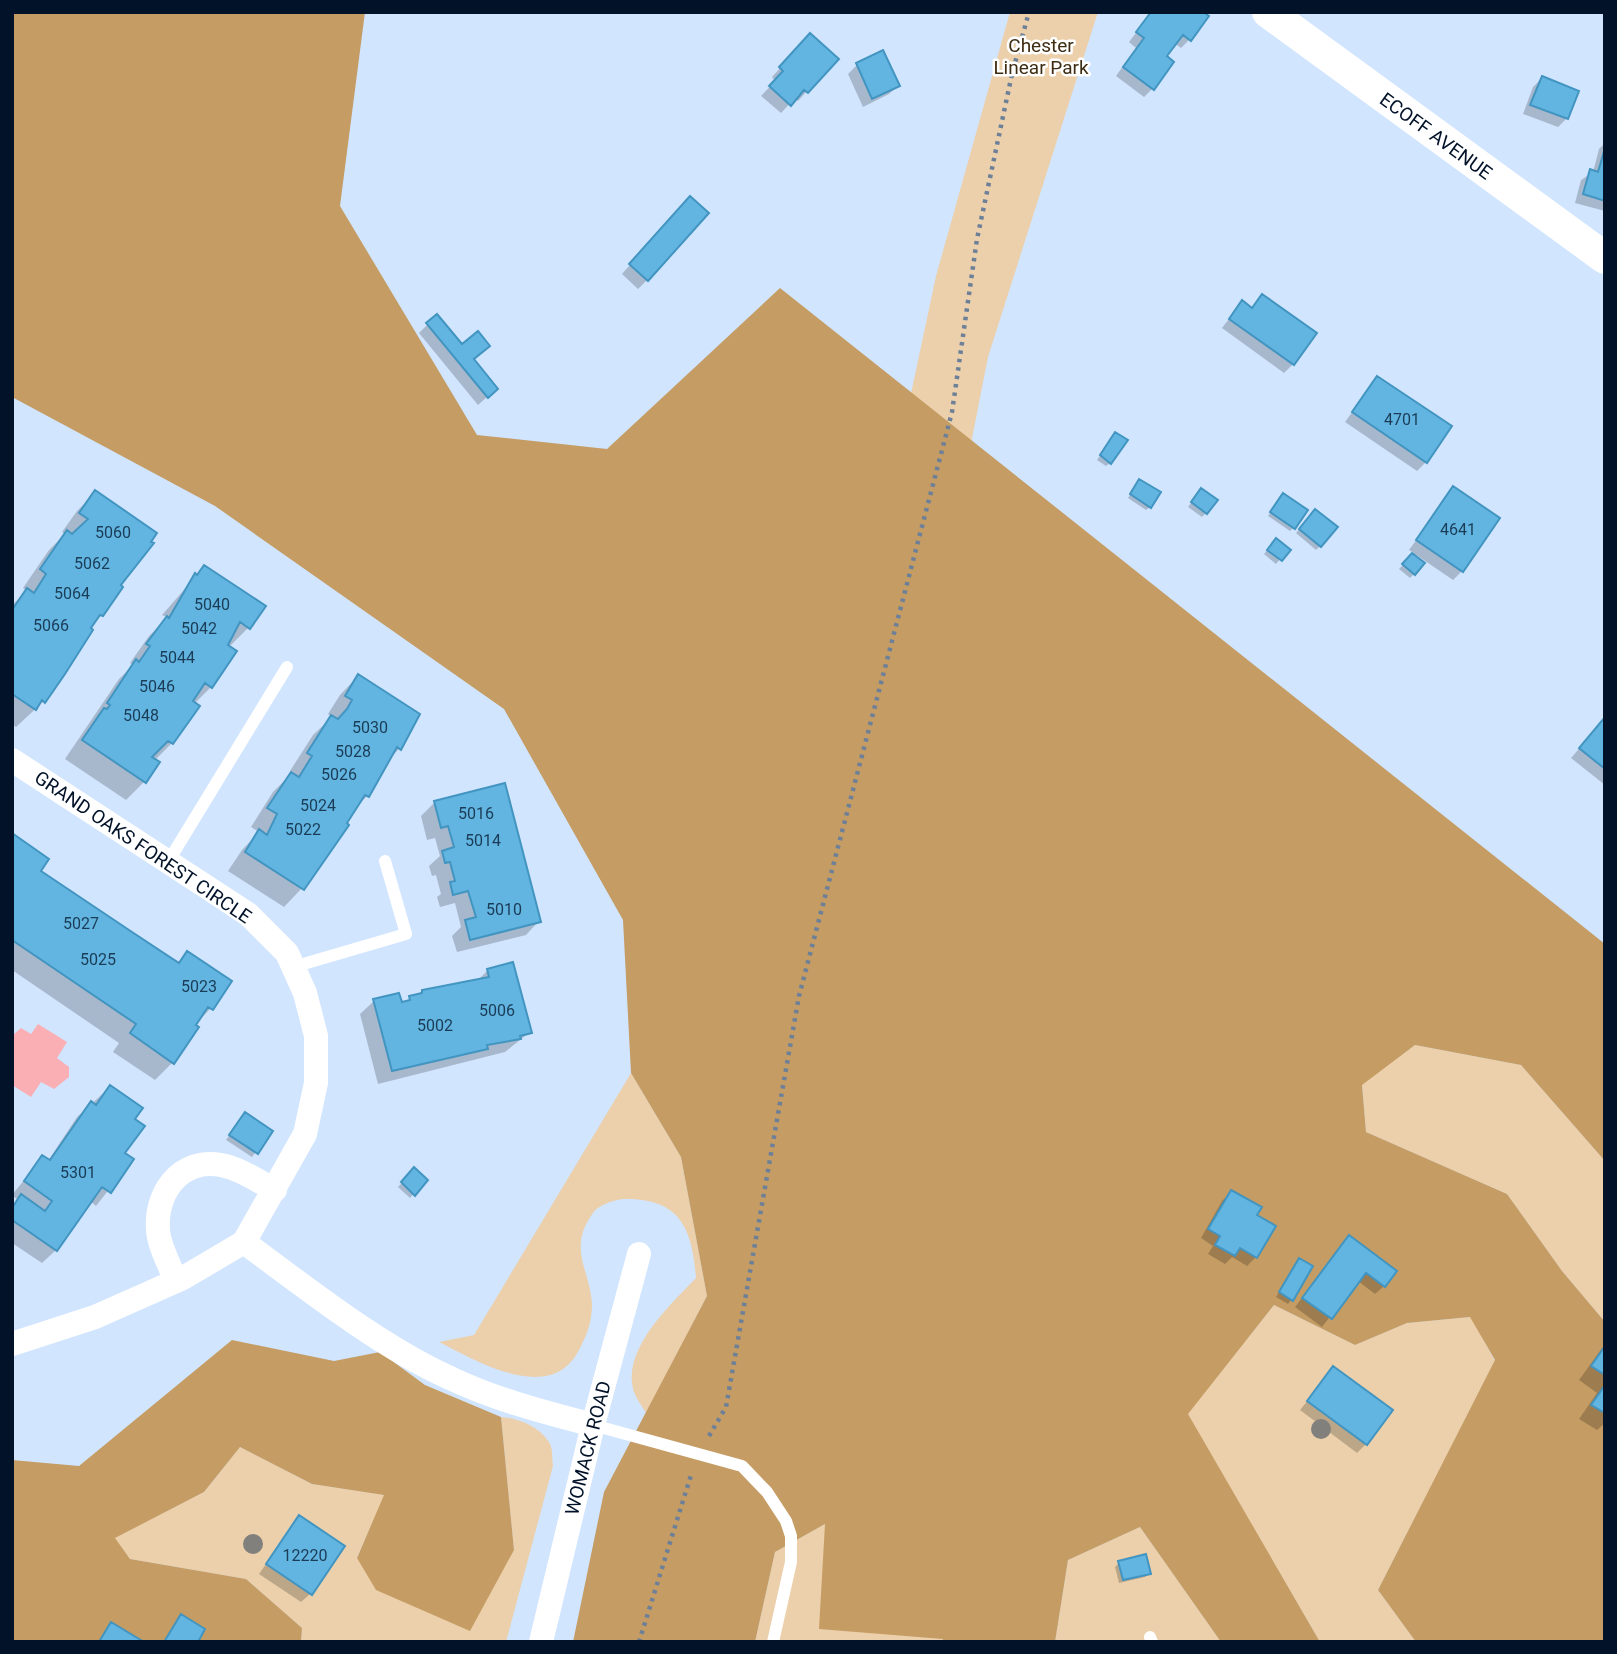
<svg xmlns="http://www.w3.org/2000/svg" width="1617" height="1654" font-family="Roboto,sans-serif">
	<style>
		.green { fill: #ecd0ab }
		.forest { fill: #c59c63 }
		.water { fill: #faafb5 }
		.shadow { fill: #0003 }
		.building { fill: #63b5e1; stroke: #4295c0; stroke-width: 2 }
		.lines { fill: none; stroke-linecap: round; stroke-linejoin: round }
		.path { stroke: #6d8098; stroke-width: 4.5; stroke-dasharray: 3.5 5; stroke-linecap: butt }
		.service { stroke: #fff; stroke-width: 12 }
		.minor { stroke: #fff; stroke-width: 24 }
		.tertiary { stroke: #fff; stroke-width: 32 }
		.tree { fill: #81807d }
		.labels { text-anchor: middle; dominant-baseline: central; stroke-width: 5; stroke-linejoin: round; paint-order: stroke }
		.number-label { font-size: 16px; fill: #1a3c57 }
		.park-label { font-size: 19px; fill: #3f2d13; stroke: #fff }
		.street-label { font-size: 19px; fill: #021329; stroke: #fff }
	</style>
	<rect width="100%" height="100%" fill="#d1e5ff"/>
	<path class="green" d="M1010 12H1098L988 357 863 995 606 1642 726 1263 936 276Z
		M1415 1045 1521 1065 1605 1161V1322L1562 1271 1507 1194 1366 1132 1362 1084Z
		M631 1073 681 1157 707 1296 646 1413C642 1406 635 1397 633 1389 623 1348 671 1304 696 1278 692 1228 680 1199 626 1199 616 1199 598 1205 593 1213 567 1249 590 1269 592 1304 592 1322 587 1335 579 1350 551 1405 478 1362 439 1342L474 1335Z
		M1274 1305 1355 1345 1407 1323 1471 1317 1495 1361 1378 1590 1416 1642H1320L1187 1414Z
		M501 1417C518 1418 541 1427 550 1444 553 1449 552 1460 553 1466L506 1642H301L302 1628 246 1579 130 1559 114 1538 204 1492 240 1447 312 1484 385 1495 357 1557 514 1550Z
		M825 1524 943 1639 942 1642H755L775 1552Z
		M1140 1527 1221 1642H1055L1068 1560Z"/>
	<path class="forest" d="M12 12H365L340 206 477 435 607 449 780 288 1605 944V1161L1521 1065 1415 1045 1362 1085 1366 1132 1507 1194 1562 1271 1605 1322V1642H1416L1378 1590 1495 1360 1470 1317 1407 1323 1355 1345 1274 1305 1188 1414 1320 1642H1221L1140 1527 1068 1560 1055 1642H942L943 1639 819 1629 825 1524 775 1552 755 1642H573L604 1492 707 1296 681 1157 631 1073 623 920 504 709 215 506 12 397Z
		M232 1340 334 1361 380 1352 425 1385 501 1417 514 1550 470 1631 376 1590 357 1558 384 1495 312 1484 240 1447 204 1492 115 1538 130 1559 246 1579 302 1628 301 1642H12V1460L79 1466Z"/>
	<path class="water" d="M38 1024 67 1042 57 1058 69 1067V1077L54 1089 41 1082 31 1097 12 1085V1036L21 1028 31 1034Z"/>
	<path class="shadow" d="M1152 12 1189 40 1181 48 1174 43 1164 56 1153 88 1144 97 1116 76 1136 48 1129 42Z
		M802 44 836 59 798 101 795 98 781 113 761 96 775 81 772 77Z
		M882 53 898 86 889 94 863 107 848 74 857 65Z
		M1542 78 1567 118 1558 127 1523 114 1533 87Z
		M1605 143V211L1575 203 1581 180 1593 172 1599 149Z
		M681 207 647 280 638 289 622 274Z
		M1262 296 1293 364 1284 373 1222 328 1242 302 1251 309Z
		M427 325 462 346 496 389 478 405 419 333Z
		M1377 378 1426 462 1417 471 1345 422Z
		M1112 438 1110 463 1106 466 1097 460Z
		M1136 485 1150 507 1146 510 1128 498Z
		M1454 488 1462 571 1453 580 1415 554 1414 574 1410 578 1399 569 1414 553 1409 550Z
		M95 493 148 542 101 615 88 628 44 701 16 727 12 724V605L27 591 23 588 49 550 65 534 62 532 77 511Z
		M1198 494 1206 513 1202 517 1188 507Z
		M1279 499 1294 527 1290 531 1268 516Z
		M1311 515 1320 546 1316 550 1296 533Z
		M1272 544 1288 550 1276 564 1264 554Z
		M204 567 248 628 228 648 211 687 194 704 197 706 172 743 154 761 157 763 144 782 126 800 65 759 119 679 133 665 130 663 149 636 162 623 166 617 162 615Z
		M358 676 399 749 388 760 367 796 354 809 302 888 284 907 228 871 242 850 259 832 251 827 273 792 292 773 290 771 313 735 332 717 328 714 340 695Z
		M1605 719V785L1571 758Z
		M435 802 539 921 526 935 457 952 452 936 461 927 455 903 440 907 437 897 441 894 436 875 432 876 429 866 440 856 435 838 427 840 421 816Z
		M12 835 39 871 176 964 187 953 211 1008 194 1026 173 1062 155 1080 113 1052 119 1043 12 970Z
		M488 970 530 1032 505 1052 378 1084 360 1014 374 1001 406 1002 422 991 477 981Z
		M110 1087 123 1154 132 1160 96 1206 90 1201 56 1250 42 1263 12 1243V1206L18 1200 12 1195 43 1157 48 1161 77 1117Z
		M241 1118 270 1132 252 1157 226 1140Z
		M414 1170 425 1180 410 1198 398 1187Z
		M1231 1192 1255 1216 1256 1257 1247 1266 1232 1257 1225 1264 1208 1254 1213 1246 1201 1238 1222 1201Z
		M1349 1238 1384 1286 1375 1294 1358 1281 1322 1327 1295 1307Z
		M1296 1264 1291 1300 1288 1304 1276 1297Z
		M1605 1344V1423L1597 1430 1579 1419 1597 1393 1579 1380Z
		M1334 1368 1366 1444 1357 1453 1300 1410Z
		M299 1517 310 1594 301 1602 259 1574Z
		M1119 1563 1149 1573 1145 1577 1119 1583 1115 1567Z"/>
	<path class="building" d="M1151 12H1203L1209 16 1191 41 1183 35 1167 56 1174 62 1154 90 1123 67 1144 38 1136 32Z
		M810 33 839 59 808 93 804 90 791 106 769 86 783 71 779 67Z
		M883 50 900 86 872 99 856 63Z
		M1542 76 1579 91 1568 119 1530 105Z
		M1605 148V201L1583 194 1590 169 1598 172Z
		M690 196 709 213 648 281 629 264Z
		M1262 294 1317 333 1294 365 1229 319 1242 300 1252 308Z
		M437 314 462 344 478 331 490 346 474 359 498 389 488 398 426 323Z
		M1377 376 1452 426 1427 463 1352 412Z
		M1115 432 1128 440 1111 464 1100 455Z
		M1139 479 1161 492 1151 508 1130 494Z
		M1453 486 1500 518 1463 572 1416 540Z
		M1201 488 1218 500 1207 514 1191 502Z
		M95 490 157 533 151 542 154 543 121 585 123 587 103 616 100 615 91 628 93 630 65 674 45 703 42 700 36 710 12 694V610L27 588 34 593 46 574 40 569 67 530 72 534 88 519 79 513Z
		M1283 493 1308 510 1295 529 1270 512Z
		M1315 509 1338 527 1321 547 1299 529Z
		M1276 538 1291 550 1282 561 1267 550Z
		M1412 553 1425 563 1415 575 1402 564Z
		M204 565 266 606 250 629 240 622 228 645 237 651 212 688 205 683 193 701 200 706 173 744 168 741 152 757 160 762 146 783 82 740 104 708 107 709 110 705 107 703 136 659 139 662 150 646 146 644 167 616 169 618 195 573 197 575Z
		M358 674 420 714 401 750 397 747 369 797 365 795 347 823 349 825 304 890 245 852 259 829 267 835 277 814 267 808 291 772 299 777 312 756 307 753 331 715 338 719 347 709 352 700 345 696Z
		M1605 717V769L1579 748Z
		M505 783 541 922 470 940 465 920 476 917 468 891 453 895 450 882 455 881 450 862 445 863 442 851 454 847 448 826 441 828 434 801Z
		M12 833 49 859 41 871 132 932 179 963 187 951 232 981 213 1010 208 1007 196 1025 199 1027 174 1064 130 1033 136 1024 12 940Z
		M513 962 532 1033 520 1036 521 1039 487 1045 488 1049 392 1071 373 999 399 993 402 1002 410 1000 409 996 422 993V990L489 977 487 969Z
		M110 1085 143 1108 135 1119 145 1126 125 1153 134 1159 111 1193 102 1187 57 1251 12 1220V1208L21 1194 45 1211 52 1201 24 1181 42 1155 50 1160 91 1101 96 1105Z
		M245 1112 273 1131 258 1154 229 1135Z
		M414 1167 428 1180 415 1196 401 1182Z
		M1231 1190 1262 1207 1257 1215 1276 1226 1257 1258 1240 1248 1235 1256 1215 1245 1220 1236 1208 1229Z
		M1349 1235 1397 1271 1385 1287 1366 1273 1332 1319 1302 1298Z
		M1299 1258 1313 1266 1293 1301 1279 1292Z
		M1605 1346V1375L1591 1366Z
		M1333 1366 1393 1410 1367 1445 1307 1401Z
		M1605 1385V1413L1591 1405Z
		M299 1515 345 1546 312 1595 266 1564Z
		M1146 1554 1151 1574 1123 1580 1118 1561Z
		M181 1614 205 1629 198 1642H164Z
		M111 1622 144 1642H99Z"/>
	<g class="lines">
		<path class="path" d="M709 1436 726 1407 799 996 952 412 977 239 1012 74 1029 12
			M639 1642 692 1472"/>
		<path class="service" d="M168 862 287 667
			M293 967 406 934 385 861
			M593 1425 742 1466 767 1492 786 1521 791 1536V1562L773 1642
			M1150 1637 1152 1642"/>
		<path class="minor" d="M12 760 248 914 287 953 305 993 316 1036V1083L305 1134 244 1242 183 1278 95 1317 12 1344
			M244 1242C306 1288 381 1347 450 1378 496 1400 544 1412 593 1425
			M176 1281C170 1266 159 1246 158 1230 155 1187 187 1152 232 1168 247 1173 261 1183 275 1190
			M541 1642 593 1425 639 1254"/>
		<path class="tertiary" d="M1268 12 1605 258"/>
	</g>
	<g class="tree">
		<circle cx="1321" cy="1429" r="10"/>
		<circle cx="253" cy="1544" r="10"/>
	</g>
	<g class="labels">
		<g class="number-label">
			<text x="1402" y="419">4701</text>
			<text x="1458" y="529">4641</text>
			<text x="113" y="532">5060</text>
			<text x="92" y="563">5062</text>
			<text x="72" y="593">5064</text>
			<text x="212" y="604">5040</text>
			<text x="51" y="625">5066</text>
			<text x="199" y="628">5042</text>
			<text x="177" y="657">5044</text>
			<text x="157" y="686">5046</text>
			<text x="141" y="715">5048</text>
			<text x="370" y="727">5030</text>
			<text x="353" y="751">5028</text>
			<text x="339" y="774">5026</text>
			<text x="318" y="805">5024</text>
			<text x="476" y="813">5016</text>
			<text x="303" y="829">5022</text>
			<text x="483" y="840">5014</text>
			<text x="504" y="909">5010</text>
			<text x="81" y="923">5027</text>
			<text x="98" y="959">5025</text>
			<text x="199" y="986">5023</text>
			<text x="497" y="1010">5006</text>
			<text x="435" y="1025">5002</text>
			<text x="78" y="1172">5301</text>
			<text x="305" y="1555">12220</text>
		</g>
		<g class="park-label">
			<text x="1041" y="45">Chester<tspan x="1041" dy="22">Linear Park</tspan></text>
		</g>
		<g class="street-label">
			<text transform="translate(1436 136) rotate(36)">ECOFF AVENUE</text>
			<text transform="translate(143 847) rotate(34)">GRAND OAKS FOREST CIRCLE</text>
			<text transform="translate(588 1448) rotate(-76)">WOMACK ROAD</text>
		</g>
	</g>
	<rect width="1617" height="1654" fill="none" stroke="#021329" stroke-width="28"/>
</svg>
